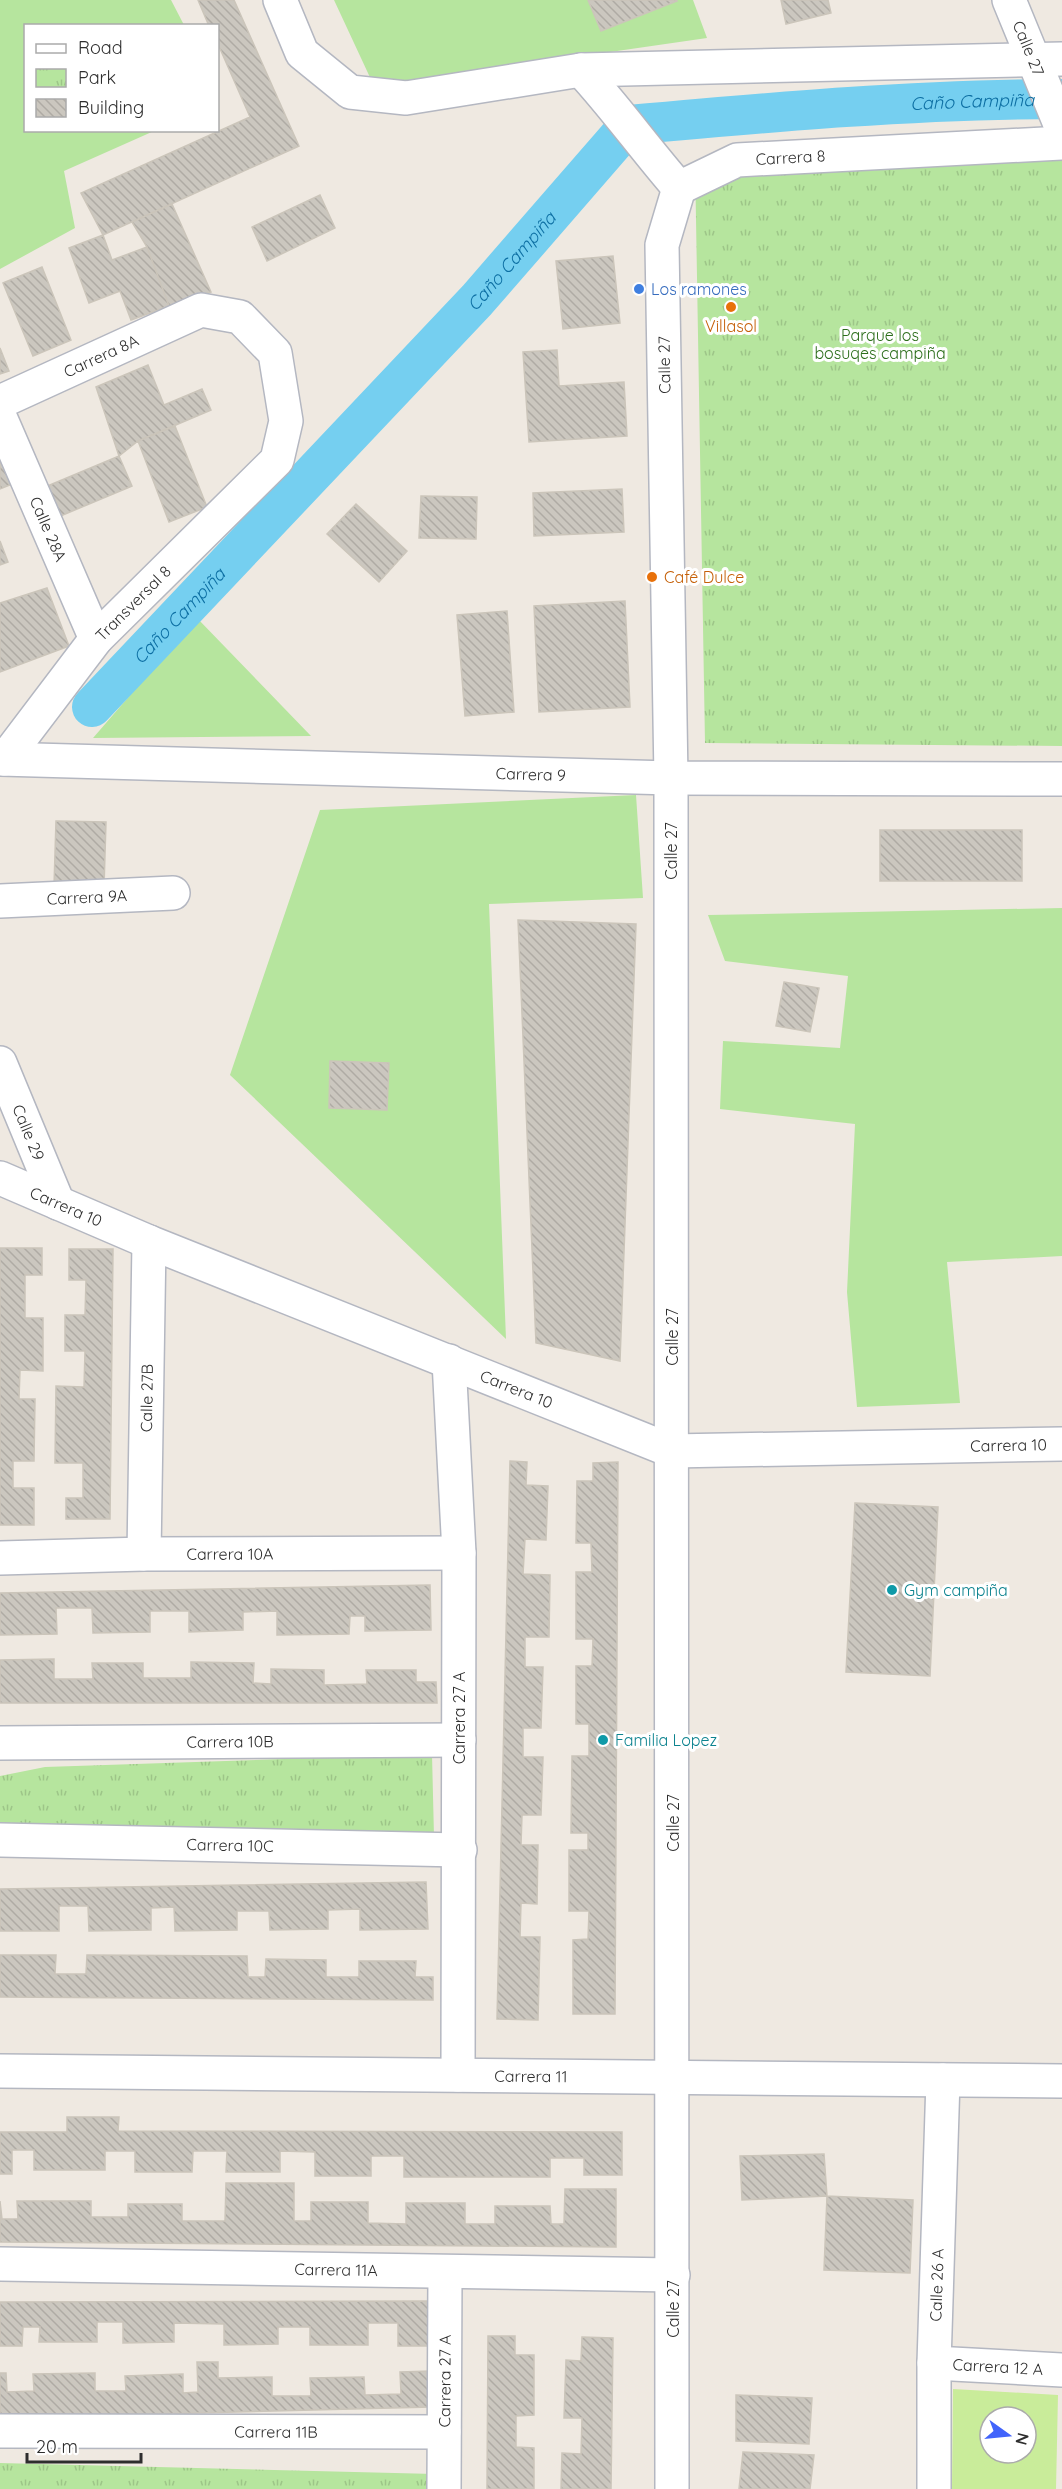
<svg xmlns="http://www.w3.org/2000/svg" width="1062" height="2489" font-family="Quicksand,sans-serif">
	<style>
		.grass { fill: #b6e59e }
		.park { fill: url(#park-tufts) }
		.pitch { fill: #c9ec9a; fill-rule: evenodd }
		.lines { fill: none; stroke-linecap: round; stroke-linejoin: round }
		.canal { stroke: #75cff0; stroke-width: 40 }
		.building { fill: url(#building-back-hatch); stroke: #cbc5ba; stroke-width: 1.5 }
		.minor-casing { stroke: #b4b7c1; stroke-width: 36 }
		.minor { stroke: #fff; stroke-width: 33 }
		.shop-dot { fill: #3f7fe0; stroke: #fff; stroke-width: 2 }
		.food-dot { fill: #e8710a; stroke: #fff; stroke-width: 2 }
		.culture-dot { fill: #0f9aa8; stroke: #fff; stroke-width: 2 }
		.labels { text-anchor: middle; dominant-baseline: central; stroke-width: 6; stroke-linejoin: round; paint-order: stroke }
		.street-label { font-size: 16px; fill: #2e2e2e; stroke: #fff }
		.shop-label { font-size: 16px; fill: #366cbe; stroke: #fff; text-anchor: start }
		.food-label { font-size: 16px; fill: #c56008; stroke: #fff }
		.park-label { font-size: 16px; fill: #2c6e1b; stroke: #fff }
		.culture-label { font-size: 16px; fill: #0d838f; stroke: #fff; text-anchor: start }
		.water-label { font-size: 18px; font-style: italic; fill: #0d6fa3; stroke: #fff }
	</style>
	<defs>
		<pattern id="park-tufts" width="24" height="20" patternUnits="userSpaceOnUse" patternTransform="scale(1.5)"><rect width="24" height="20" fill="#b6e59e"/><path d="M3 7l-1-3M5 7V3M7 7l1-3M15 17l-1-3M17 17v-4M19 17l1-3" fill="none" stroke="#9dc588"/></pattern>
		<pattern id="building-back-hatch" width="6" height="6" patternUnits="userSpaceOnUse" patternTransform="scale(1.5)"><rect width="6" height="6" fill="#cbc7bf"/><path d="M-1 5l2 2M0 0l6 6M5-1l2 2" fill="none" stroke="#afaba4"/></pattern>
	</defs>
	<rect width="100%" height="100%" fill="#efe9e1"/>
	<path class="grass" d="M0 0H171L184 25 26 26V130L154 131 64 171 75 228 0 269Z
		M334 0H693L707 38 374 86Z
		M197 618 311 736 93 738Z
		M636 795 643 898 489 904 506 1339 230 1075 320 810Z
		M1062 908V1256L947 1262 960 1403 857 1407 847 1292 855 1124 720 1109 723 1041 840 1048 848 976 725 961 708 915Z"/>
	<path class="park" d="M1062 158V746L705 743 695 161Z
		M432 1754 434 1836 0 1832V1776L45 1767Z
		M0 2463 435 2474 436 2489H0Z"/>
	<path class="pitch" d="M953 2389 1058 2395 1056 2489H952ZM990 2417H1026V2453H990Z"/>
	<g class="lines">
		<path class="canal" id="s1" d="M92 707 477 300 629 125C773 112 917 99 1062 99"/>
	</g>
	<path class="building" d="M198 0H234L299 146 103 235 81 193 250 117 218 44V26H209Z
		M588 0H676L677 1 601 31Z
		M781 0H828L831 13 786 24Z
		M320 195 335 228 267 261 252 227Z
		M172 204 211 292 169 306 147 247 132 222Z
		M103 235 112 260 147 247 169 306 131 320 120 291 89 303 69 248Z
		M613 256 620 323 563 329 556 261Z
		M42 267 71 340 33 356 3 283Z
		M0 348 9 371 0 374Z
		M557 350 559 386 624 382 627 436 529 442 523 352Z
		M148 365 164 405 202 389 211 410 138 441 119 456 96 387Z
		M175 426 207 507 169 522 138 441Z
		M0 456 12 484 0 489Z
		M119 456 132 486 51 520 38 490Z
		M622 489 624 532 534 536 533 493Z
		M421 496 477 497 476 539 419 538Z
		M356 504 407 551 379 582 327 534Z
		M0 541 8 562 0 565Z
		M47 588 69 646 0 672V603Z
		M625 601 630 707 539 712 534 606Z
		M507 611 514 712 465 716 457 615Z
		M56 821 106 822 104 887 54 886Z
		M880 830H1022V881H880Z
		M518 920 636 924 620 1361 536 1343Z
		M784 982 819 988 810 1032 776 1026Z
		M330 1061 389 1063 387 1110 329 1108Z
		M0 1248H42V1275H25V1318H43V1371L20 1370 19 1399H35L34 1461H13V1488H34V1525H0Z
		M69 1249H113L110 1519H66V1498H83V1463H55L56 1386 84 1387 85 1351H65V1315H85L86 1280H69Z
		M510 1461 527 1462 526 1485 548 1486 546 1540 525 1539 523 1574 550 1575 549 1637H525V1667H543L541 1728H523V1757H543L541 1815H522L521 1845H538L537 1904 521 1903 520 1937H540L538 2020 497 2019Z
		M618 1462 615 2014H573V1940L588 1939 589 1911H569V1850H588V1833H571L572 1756H589V1724H576V1666H592L593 1639H576V1572H592L591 1543H576L577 1481H593V1463Z
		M855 1503 938 1507 930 1676 846 1672Z
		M430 1585 431 1630 365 1631V1616H350L349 1634 277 1635V1611L243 1612V1630L189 1632V1611H150V1632L93 1633 92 1608H56L57 1634 0 1635V1593Z
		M54 1659V1679H93L92 1663H143V1678H191V1662L254 1663 253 1683 271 1684V1669L324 1670V1685L367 1684 366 1670H416V1682H436L437 1703H0V1660Z
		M426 1882 428 1929 360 1930V1909L328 1910V1929L270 1930 269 1911H237V1930L175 1931 174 1907 151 1908V1930L89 1931 88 1906H59V1931H0V1889Z
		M0 1955H56L55 1974H86L87 1955 247 1956 248 1977H265L266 1959 326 1960V1977H359V1961H416L415 1977H433V2000L0 1997Z
		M67 2117H119L118 2131 622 2132V2175H584V2158H550V2177H404V2156H371V2176H315V2152L280 2151V2172H226L227 2151H193L192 2172H135V2151H105V2170H34V2150H12V2174H0V2132H67Z
		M824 2154 827 2196 742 2200 740 2156Z
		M226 2183H294V2221H311V2202H368V2223L406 2224V2203H465V2224H495V2206H550L551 2224H564L565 2189H616V2247L0 2242V2201L2 2219H18L17 2201H91V2217H128V2204H182V2221H225Z
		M827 2196 913 2200 910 2273 824 2270Z
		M429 2301V2346H398V2323H368V2345H310V2327H278V2344L224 2345V2324L174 2323V2342L123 2343V2322H97V2342H39L40 2327H23L22 2346H0V2302Z
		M488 2336H515V2355H534V2415L516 2416V2447L534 2448V2489H487Z
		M582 2337 613 2338 611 2489H561L562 2453 581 2454 582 2418H564L566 2360 581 2361Z
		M197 2362H218V2378L272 2377V2396H311L310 2378 364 2377 365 2395 401 2394 400 2372 430 2371 431 2407 0 2418V2373H6L7 2392 34 2391 33 2374 95 2373V2391H126L125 2376 183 2374V2393L198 2392Z
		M736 2395 812 2398 809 2444 736 2441Z
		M743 2452 814 2455 810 2489H739Z"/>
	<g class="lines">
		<g class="minor-casing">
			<g id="minor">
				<path d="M280 0 302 53 350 92 406 98 581 70 1062 59"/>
				<path id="s2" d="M1009 0 1062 129"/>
				<path d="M581 70C616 108 645 149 679 188"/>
				<path id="s3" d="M679 188 737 160 1062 143"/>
				<path id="s4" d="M0 402 201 310 240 317 275 353 286 421 277 460 96 639 5 759"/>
				<path id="s5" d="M0 417 96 639"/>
				<path id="s6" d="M0 759 671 778 1062 779"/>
				<path id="s7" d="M0 901 173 893"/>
				<path id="s8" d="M0 1063 58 1203"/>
				<path id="s9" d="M0 1178 149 1242 672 1451 1062 1444"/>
				<path d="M449 1361 459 1553 458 2075"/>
				<path id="s10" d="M144 1554 149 1242"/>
				<path id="s11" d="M0 1558 144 1554 459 1553"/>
				<path id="s12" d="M0 1743 459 1740"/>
				<path id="s13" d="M0 1840 460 1850"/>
				<path id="s14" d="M0 2071 1062 2081"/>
				<path id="s15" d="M0 2264 673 2275"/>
				<path id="s16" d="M934 2363 1062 2370"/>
				<path id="s17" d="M0 2431 444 2432"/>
				<path id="s18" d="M444 2489 445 2273"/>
				<path d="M672 2489 671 778 662 245 679 188"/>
				<path id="s19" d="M934 2489V2363L943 2080"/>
			</g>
		</g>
		<use href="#minor" class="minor"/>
	</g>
	<circle class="shop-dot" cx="639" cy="289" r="6"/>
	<g class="food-dot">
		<circle cx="731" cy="307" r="6"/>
		<circle cx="652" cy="577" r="6"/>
	</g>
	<g class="culture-dot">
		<circle cx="892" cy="1590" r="6"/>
		<circle cx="603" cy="1740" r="6"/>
	</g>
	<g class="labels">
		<g class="street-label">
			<text stroke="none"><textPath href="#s2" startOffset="52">Calle 27</textPath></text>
			<text stroke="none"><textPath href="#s3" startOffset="118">Carrera 8</textPath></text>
			<text stroke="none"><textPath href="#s4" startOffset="111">Carrera 8A</textPath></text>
			<text transform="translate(664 365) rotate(-91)">Calle 27</text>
			<text stroke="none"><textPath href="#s5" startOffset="122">Calle 28A</textPath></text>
			<text transform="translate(133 603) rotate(-45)">Transversal 8</text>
			<text stroke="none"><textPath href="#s6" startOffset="531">Carrera 9</textPath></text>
			<text transform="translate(671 851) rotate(-90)">Calle 27</text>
			<text stroke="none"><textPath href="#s7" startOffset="87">Carrera 9A</textPath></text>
			<text stroke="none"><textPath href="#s8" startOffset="75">Calle 29</textPath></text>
			<text stroke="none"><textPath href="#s9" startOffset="72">Carrera 10</textPath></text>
			<text transform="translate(672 1337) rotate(-90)">Calle 27</text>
			<text stroke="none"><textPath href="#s9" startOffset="558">Carrera 10</textPath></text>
			<text stroke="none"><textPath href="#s10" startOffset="156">Calle 27B</textPath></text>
			<text stroke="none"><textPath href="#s9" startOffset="1062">Carrera 10</textPath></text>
			<text stroke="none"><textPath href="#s11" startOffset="230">Carrera 10A</textPath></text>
			<text transform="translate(459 1718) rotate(-90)">Carrera 27 A</text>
			<text stroke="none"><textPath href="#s12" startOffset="230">Carrera 10B</textPath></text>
			<text transform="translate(673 1823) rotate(-90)">Calle 27</text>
			<text stroke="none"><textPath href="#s13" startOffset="230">Carrera 10C</textPath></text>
			<text stroke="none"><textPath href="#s14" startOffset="531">Carrera 11</textPath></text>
			<text stroke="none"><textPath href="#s15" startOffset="336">Carrera 11A</textPath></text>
			<text stroke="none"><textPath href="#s19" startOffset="204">Calle 26 A</textPath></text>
			<text transform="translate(673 2309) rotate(-90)">Calle 27</text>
			<text stroke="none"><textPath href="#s16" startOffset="64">Carrera 12 A</textPath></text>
			<text stroke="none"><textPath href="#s18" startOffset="108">Carrera 27 A</textPath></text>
			<text stroke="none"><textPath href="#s17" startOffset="276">Carrera 11B</textPath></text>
		</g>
		<g class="shop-label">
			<text x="651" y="289">Los ramones</text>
		</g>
		<g class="food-label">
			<text x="731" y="326">Villasol</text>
			<text x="664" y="577" text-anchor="start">Café Dulce</text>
		</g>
		<g class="park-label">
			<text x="880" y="335">Parque los<tspan x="880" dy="18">bosuqes campiña</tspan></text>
		</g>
		<g class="culture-label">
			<text x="904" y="1590">Gym campiña</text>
			<text x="615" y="1740">Familia Lopez</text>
		</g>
		<g class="water-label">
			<text stroke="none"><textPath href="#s1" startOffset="1136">Caño Campiña</textPath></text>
			<text stroke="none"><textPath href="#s1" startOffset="612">Caño Campiña</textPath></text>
			<text stroke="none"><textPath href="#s1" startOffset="126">Caño Campiña</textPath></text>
		</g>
	</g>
	<rect x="24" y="24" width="195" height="108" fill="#ffffff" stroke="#ababab" stroke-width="1.5"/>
	<rect x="36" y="44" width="30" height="9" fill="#ffffff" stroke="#ababab" stroke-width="1.5"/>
	<text x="78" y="54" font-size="18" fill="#2e2e2e">Road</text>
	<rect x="36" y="69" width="30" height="18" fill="url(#park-tufts)" stroke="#ababab" stroke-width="1.5"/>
	<text x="78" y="84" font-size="18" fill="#2e2e2e">Park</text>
	<rect x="36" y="99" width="30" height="18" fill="url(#building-back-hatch)" stroke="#ababab" stroke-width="1.5"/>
	<text x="78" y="114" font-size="18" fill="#2e2e2e">Building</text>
	<g transform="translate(1008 2435) rotate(105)"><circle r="28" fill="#ffffff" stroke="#ababab" stroke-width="1.5"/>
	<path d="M0-4.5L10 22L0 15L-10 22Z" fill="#4264fb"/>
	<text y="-9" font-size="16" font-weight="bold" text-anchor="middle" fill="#2e2e2e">N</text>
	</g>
	<path d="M27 2453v9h114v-9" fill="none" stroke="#2e2e2e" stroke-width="3"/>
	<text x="36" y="2453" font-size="18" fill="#2e2e2e" stroke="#ffffff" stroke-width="4.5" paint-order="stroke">20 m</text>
</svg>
